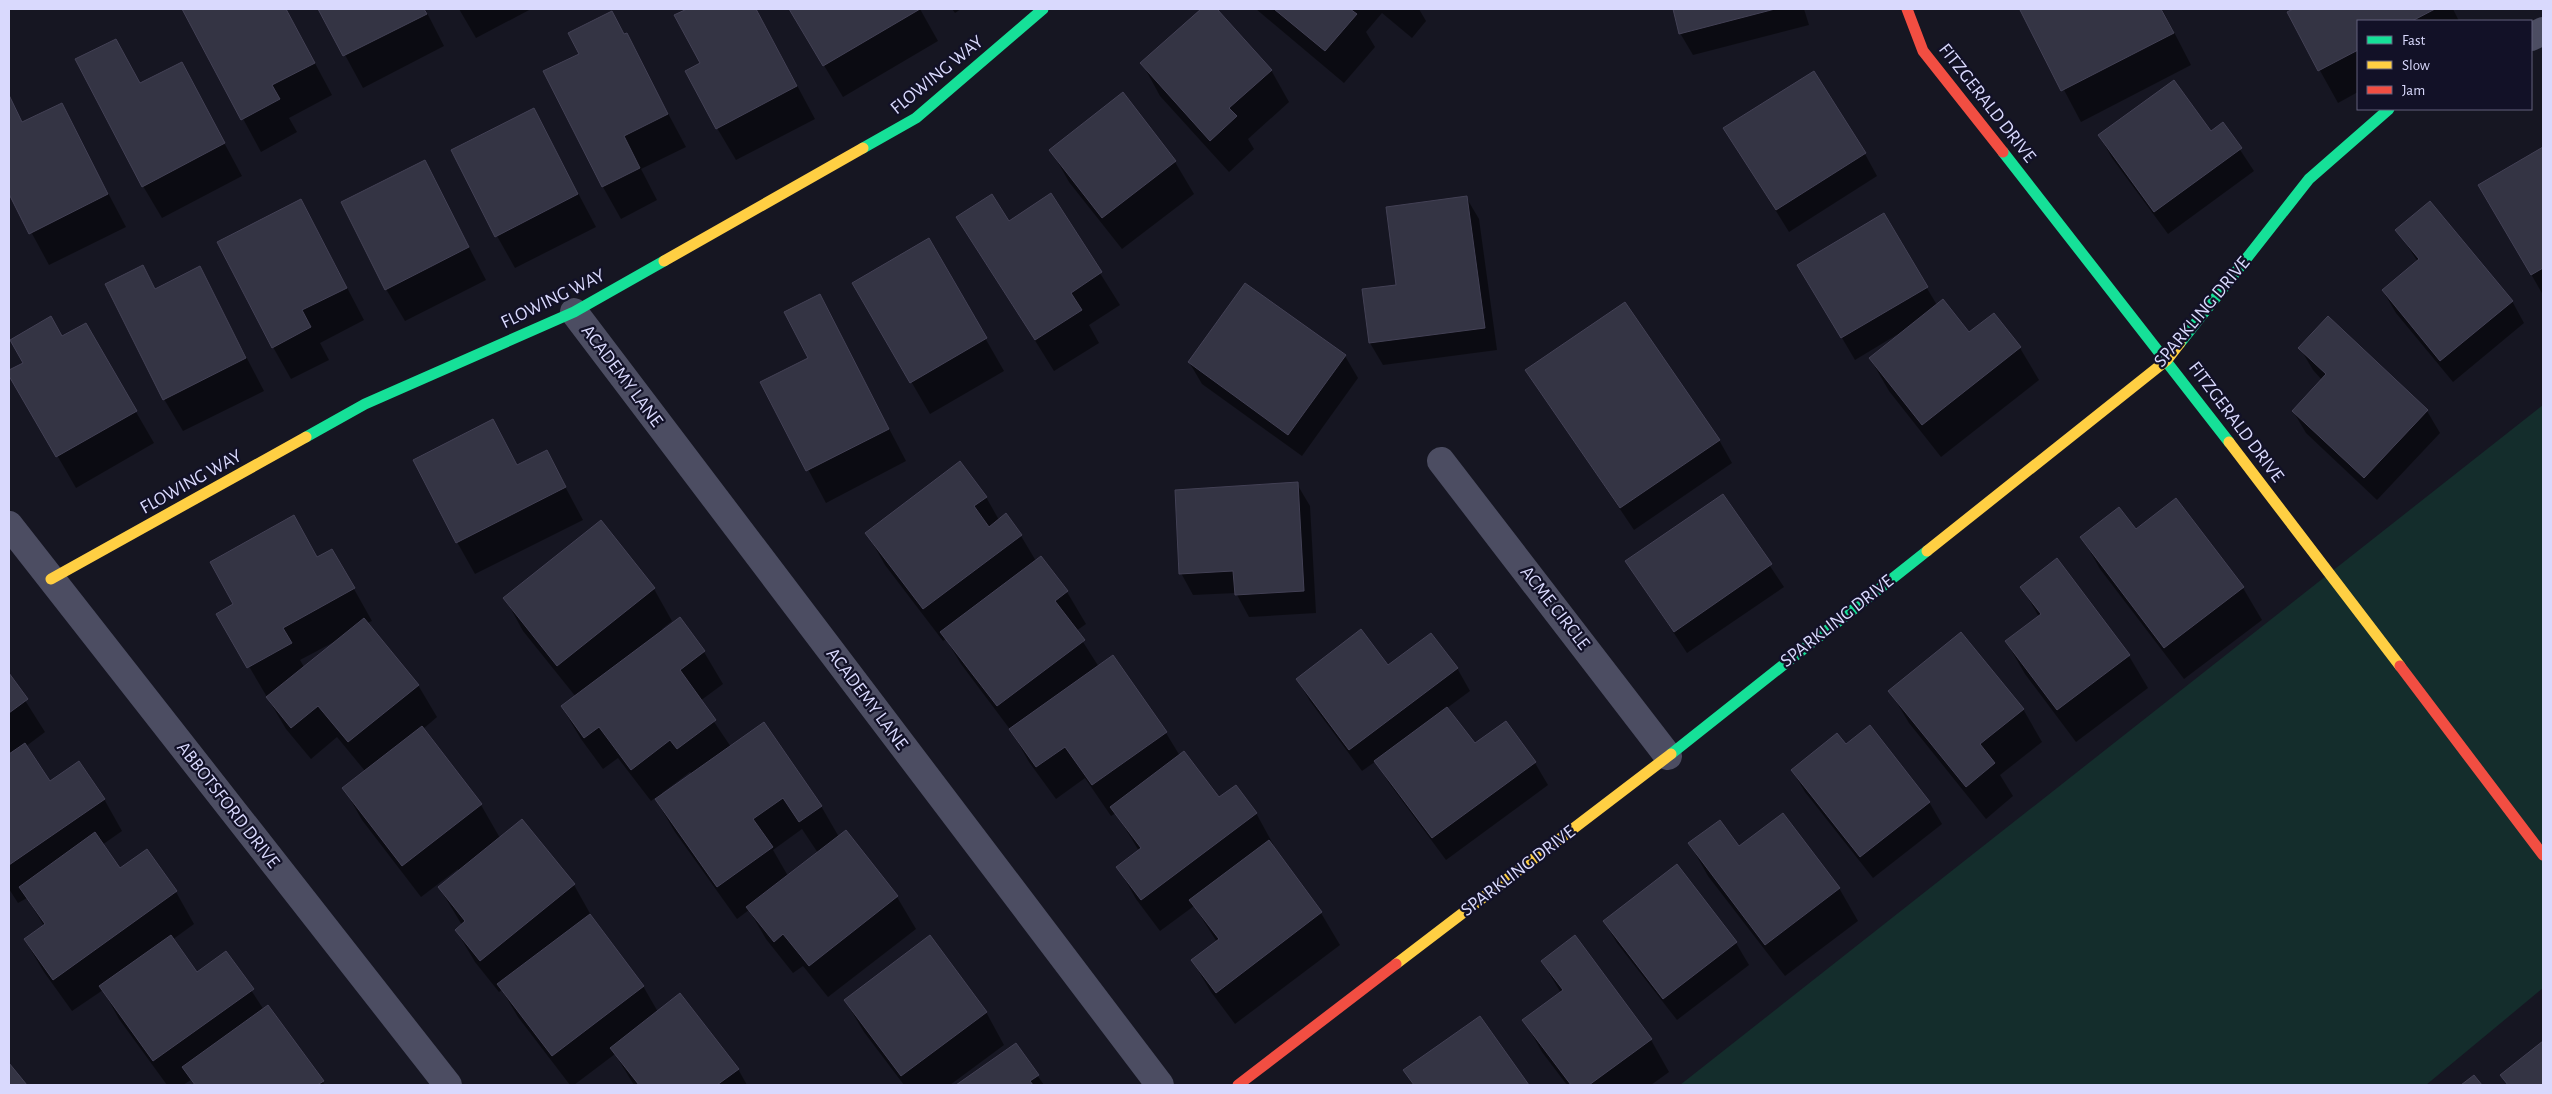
<svg xmlns="http://www.w3.org/2000/svg" width="2552" height="1094" font-family="'Alegreya Sans',sans-serif">
	<style>
		.green { fill: #142d2c }
		.shadow { fill: #0007; fill-rule: evenodd }
		.building { fill: #343444; stroke: #434155 }
		.lines { fill: none; stroke-linecap: round; stroke-linejoin: round }
		.street { stroke: #4c4d62; stroke-width: 28 }
		.fast { stroke: #16e098; stroke-width: 11 }
		.slow { stroke: #ffcf43; stroke-width: 11 }
		.jam { stroke: #f24e42; stroke-width: 11 }
		.labels { text-anchor: middle; dominant-baseline: central; stroke-width: 4.5; stroke-linejoin: round; paint-order: stroke }
		.street-label { font-size: 19px; fill: #d9d9fd; stroke: #121127 }
	</style>
	<rect width="100%" height="100%" fill="#161622"/>
	<path class="green" d="M2543 405V988L2426 1085H1680Z"/>
	<path class="shadow" d="M184 9H286L332 95 289 118 297 132 261 152Z
		M320 9H425L444 46 363 88Z
		M459 9H531L476 38Z
		M689 9H756L815 119 736 160 717 128 701 63 676 16Z
		M790 9H920L938 41 843 97Z
		M952 9H961L955 13Z
		M1202 9H1215L1271 70 1289 102 1248 139 1254 149 1229 172 1160 96 1142 63Z
		M1256 9H1419L1426 21 1412 38 1382 13 1366 32 1375 47 1344 83Z
		M1674 9H1804L1809 25 1693 55 1680 33Z
		M2026 9H2162L2191 65 2081 122 2022 11Z
		M2295 9H2453L2459 21H2358V92L2338 103 2288 13Z
		M626 35 686 147 641 169 657 200 621 219 603 187Z
		M181 63 242 176 162 218 143 186 140 84Z
		M1122 94 1175 162 1194 194 1122 249 1069 182 1051 150Z
		M9 98 23 123 61 104 126 227 49 265 9 191Z
		M534 110 596 227 515 268 497 236Z
		M2223 124 2254 171 2168 234 2112 158 2099 135 2211 133Z
		M1725 129 1865 154 1877 176 1789 232Z
		M2543 148V295L2480 185Z
		M424 161 486 280 405 321 386 289Z
		M1051 195 1120 305 1089 325 1099 343 1054 371 958 217 1009 223Z
		M1466 197 1479 219 1497 350 1383 365 1370 343 1363 290 1398 286Z
		M301 200 364 320 320 343 329 360 291 379 273 347Z
		M1883 215 1937 305 1969 334 2020 348 2039 380 1941 457 1889 391 1870 358 1898 334 1855 360 1812 287Z
		M2397 230 2512 301 2524 323 2453 382 2396 313 2383 291 2418 262Z
		M929 240 1004 371 930 414 854 283Z
		M143 266 156 290 200 268 264 391 183 431 164 399Z
		M1245 284 1345 356 1358 378 1302 456 1202 384 1189 362Z
		M819 295 906 461 826 503 762 383 809 359Z
		M85 324 154 443 76 488 9 372Z
		M2300 348 2427 411 2440 433 2377 500 2306 433 2293 411 2322 380 2313 370Z
		M1527 371 1719 440 1732 463 1634 530Z
		M493 421 518 466 546 451 583 520 475 574 457 542Z
		M1297 484 1310 506 1316 613 1249 617 1236 593 1193 595 1181 573Z
		M1723 496 1784 587 1687 653 1627 562Z
		M986 497 999 520 1021 536 1036 561 1067 592 1086 624 1076 631 1099 667 1113 657 1166 733 1180 756 1218 799 1256 813 1274 846 1272 847 1321 913 1340 945 1235 1024 1211 992 1192 960 1217 942 1194 906 1160 931 1136 899 1118 867 1139 851 1116 813 1111 816 1085 778 1056 799 1029 762 1012 732 961 664 946 639 943 641 885 565 867 533Z
		M2136 531 2243 588 2262 620 2184 679 2100 569 2082 537Z
		M332 550 372 621 367 623 418 685 437 717 423 729 481 805 500 838 574 885 592 917 643 986 658 1012 738 1069 747 1085H634L615 1054 574 1085H570L518 1017 502 990 499 992 475 962 456 930 462 925 439 887 459 871 458 869 421 897 362 820 344 788 365 771 337 737 311 759 286 729 218 614ZM334 642 335 643 304 667 300 660Z
		M2057 560 2129 656 2148 688 2076 742 2025 674 2006 641 2039 617 2022 587Z
		M654 589 672 621 662 629 664 631 680 619 704 652 723 684 700 701 731 747 821 806 839 837 846 831 897 897 916 929 828 997 803 966 793 973 766 939 749 910 737 919 675 832 655 798 651 801 618 758 603 769 581 739 562 707 576 697 523 631 505 598ZM690 772 692 774 663 794 662 793ZM802 829 818 853 788 876 773 850Z
		M1388 667 1457 668 1470 691 1447 708 1475 745 1535 763 1548 785 1446 860 1389 783 1376 761 1362 771 1310 701 1297 679Z
		M9 675 45 732 25 747 50 783 104 799 122 831 102 845 120 870 176 892 194 924 172 940 197 974 226 952 264 1010 325 1085H194L191 1080 183 1085H167L119 1019 103 990 72 1011 44 972 25 940 44 926 27 898 18 903 9 889Z
		M1890 691 2023 709 2042 742 2000 775 2013 796 1986 819 1909 723Z
		M1792 770 1929 802 1942 824 1873 878 1805 792Z
		M1690 844 1738 848 1839 888 1858 921 1785 976 1708 876Z
		M1677 865 1736 943 1749 965 1677 1020 1617 943 1604 921Z
		M1542 961 1651 1040 1669 1072 1651 1085H1567L1542 1052 1524 1020 1561 993Z
		M845 1000 986 1012 1004 1045 950 1085H904L864 1032Z
		M1480 1018 1527 1085H1413L1405 1070Z
		M2543 1043V1085H2508L2502 1075Z
		M1016 1045 1044 1085H958Z"/>
	<path class="building" d="M182 9H286L315 63 272 85 280 99 241 120Z
		M318 9H424L427 14 343 56Z
		M687 9H756L797 86 716 129 685 71 700 63 674 15Z
		M789 9H920L823 66Z
		M1201 9H1217L1272 70 1229 108 1237 116 1210 141 1140 63Z
		M1274 9H1350L1357 14 1325 51Z
		M1673 9H1775L1679 34Z
		M2023 9H2161L2174 33 2061 91 2020 10Z
		M2293 9H2435L2412 21H2358V50L2318 71 2287 12Z
		M612 11 624 34 627 33 668 114 624 136 640 168 602 187 543 71 579 54 568 33Z
		M116 39 140 83 182 62 225 143 142 187 75 59Z
		M1814 71 1866 153 1776 210 1723 128Z
		M2174 80 2211 131 2223 122 2242 148 2154 212 2098 135Z
		M1123 92 1176 161 1102 218 1049 150Z
		M9 95 22 122 62 103 108 194 29 234 9 194Z
		M534 108 578 194 495 237 451 150Z
		M2543 147V268L2531 275 2478 185Z
		M425 160 469 247 385 290 341 202Z
		M1051 193 1102 272 1071 293 1082 310 1035 340 956 217 992 194 1009 221Z
		M1467 196 1485 328 1369 343 1362 289 1396 285 1386 207Z
		M301 199 347 288 302 310 311 327 272 348 217 242Z
		M2430 201 2513 301 2440 361 2382 290 2419 259 2395 230Z
		M1884 213 1928 287 1841 338 1797 265Z
		M929 238 987 338 910 383 852 283Z
		M143 265 155 289 200 266 246 358 163 400 105 284Z
		M1245 283 1346 355 1288 435 1188 362Z
		M820 294 889 429 806 471 760 382 808 358 784 312Z
		M1943 299 1969 332 1994 313 2021 347 1922 425 1869 358Z
		M1625 302 1720 440 1620 508 1525 370Z
		M51 316 62 336 86 323 137 411 56 457 9 376V370L23 363 10 340Z
		M2328 316 2428 410 2364 478 2292 411 2326 374 2298 348Z
		M493 419 517 465 547 450 566 487 456 543 413 460Z
		M960 461 987 497 974 506 989 527 1006 513 1022 535 923 609 865 533Z
		M1298 482 1304 591 1235 595 1233 571 1179 574 1175 490Z
		M1723 494 1772 564 1674 632 1625 561Z
		M2176 498 2244 587 2164 648 2080 537 2119 507 2136 529Z
		M294 515 317 557 332 549 355 588 283 628 292 643 247 668 216 614 233 604 210 562Z
		M601 520 655 588 557 666 503 598Z
		M1041 556 1068 591 1055 601 1085 640 997 706 940 632Z
		M2057 558 2130 655 2057 710 2005 641 2041 614 2020 587Z
		M680 617 705 651 680 670 716 720 677 749 670 740 631 770 599 727 584 738 561 706Z
		M364 618 419 685 348 742 318 706 291 728 266 697Z
		M1361 629 1388 665 1431 633 1458 668 1349 750 1296 679Z
		M1961 632 2024 709 1980 744 1995 763 1966 787 1888 691Z
		M1113 655 1167 732 1092 785 1065 747 1036 767 1009 729Z
		M9 673 28 699 9 713Z
		M1447 707 1475 743 1506 721 1536 762 1432 838 1374 761Z
		M764 722 822 806 799 822 783 798 753 819 773 847 717 887 655 799Z
		M1870 725 1930 802 1860 857 1791 770 1837 733 1846 744Z
		M422 726 482 804 402 866 342 788Z
		M25 743 50 781 79 761 105 799 9 865V754Z
		M1184 751 1219 797 1236 785 1257 813 1141 900 1116 867 1141 848 1110 807Z
		M1783 813 1840 888 1765 945 1688 843 1720 820 1739 846Z
		M522 819 575 884 480 961 455 930 465 921 438 887Z
		M846 830 898 896 809 966 783 934 774 942 746 907Z
		M95 832 120 868 147 849 177 891 53 980 24 939 45 924 19 887Z
		M1269 840 1322 912 1216 993 1191 960 1219 939 1189 900Z
		M1677 864 1737 942 1663 999 1603 921Z
		M590 914 644 986 552 1056 497 984Z
		M171 935 197 972 226 951 254 989 153 1061 99 986Z
		M930 935 987 1012 901 1076 844 1000Z
		M1575 935 1652 1039 1589 1085H1571L1522 1020 1563 990 1541 961Z
		M680 993 739 1069 717 1085H639L610 1048Z
		M268 1005 324 1081 317 1085H195L182 1067Z
		M1480 1016 1529 1085H1414L1403 1070Z
		M2543 1041V1085H2508L2500 1075Z
		M1016 1043 1039 1075 1030 1081 1033 1085H956Z
		M9 1063 27 1085H9Z
		M2474 1075 2482 1085H2461Z"/>
	<g class="lines">
		<path class="street" d="M2531 37 2543 31
			M574 312 1160 1085
			M1441 461 1668 756
			M9 525 448 1085"/>
		<path class="fast" d="M863 148 916 118 1043 9
			M2003 152 2229 442
			M2180 343 2309 179 2389 109
			M306 437 365 404 574 312 664 261
			M1671 754 1927 551"/>
		<path class="slow" d="M664 261 863 148
			M2229 442 2400 666
			M1927 551 2167 360 2180 343
			M51 579 306 437
			M1396 964 1671 754"/>
		<path class="jam" d="M1907 9 1923 51 2003 152
			M2400 666 2543 855
			M1238 1085 1396 964"/>
	</g>
	<g class="labels">
		<g class="street-label">
			<text transform="translate(937 75) rotate(-39)">FLOWING WAY</text>
			<text transform="translate(1987 103) rotate(52)">FITZGERALD DRIVE</text>
			<text transform="translate(553 299) rotate(-26)">FLOWING WAY</text>
			<text transform="translate(2202 312) rotate(-50)">SPARKLING DRIVE</text>
			<text transform="translate(622 376) rotate(53)">ACADEMY LANE</text>
			<text transform="translate(2236 422) rotate(53)">FITZGERALD DRIVE</text>
			<text transform="translate(191 482) rotate(-29)">FLOWING WAY</text>
			<text transform="translate(1555 608) rotate(52)">ACME CIRCLE</text>
			<text transform="translate(1837 621) rotate(-38)">SPARKLING DRIVE</text>
			<text transform="translate(867 699) rotate(53)">ACADEMY LANE</text>
			<text transform="translate(228 805) rotate(52)">ABBOTSFORD DRIVE</text>
			<text transform="translate(1518 871) rotate(-37)">SPARKLING DRIVE</text>
		</g>
	</g>
	<rect width="2552" height="1094" fill="none" stroke="#d9d9fd" stroke-width="20"/>
	<rect x="2357" y="20" width="175" height="90" fill="#121127" stroke="#62617d"/>
	<rect x="2367" y="36" width="25" height="8" fill="#16e098" stroke="#62617d"/>
	<text x="2402" y="45" font-size="15" fill="#d9d9fd">Fast</text>
	<rect x="2367" y="61" width="25" height="8" fill="#ffcf43" stroke="#62617d"/>
	<text x="2402" y="70" font-size="15" fill="#d9d9fd">Slow</text>
	<rect x="2367" y="86" width="25" height="8" fill="#f24e42" stroke="#62617d"/>
	<text x="2402" y="95" font-size="15" fill="#d9d9fd">Jam</text>
</svg>
